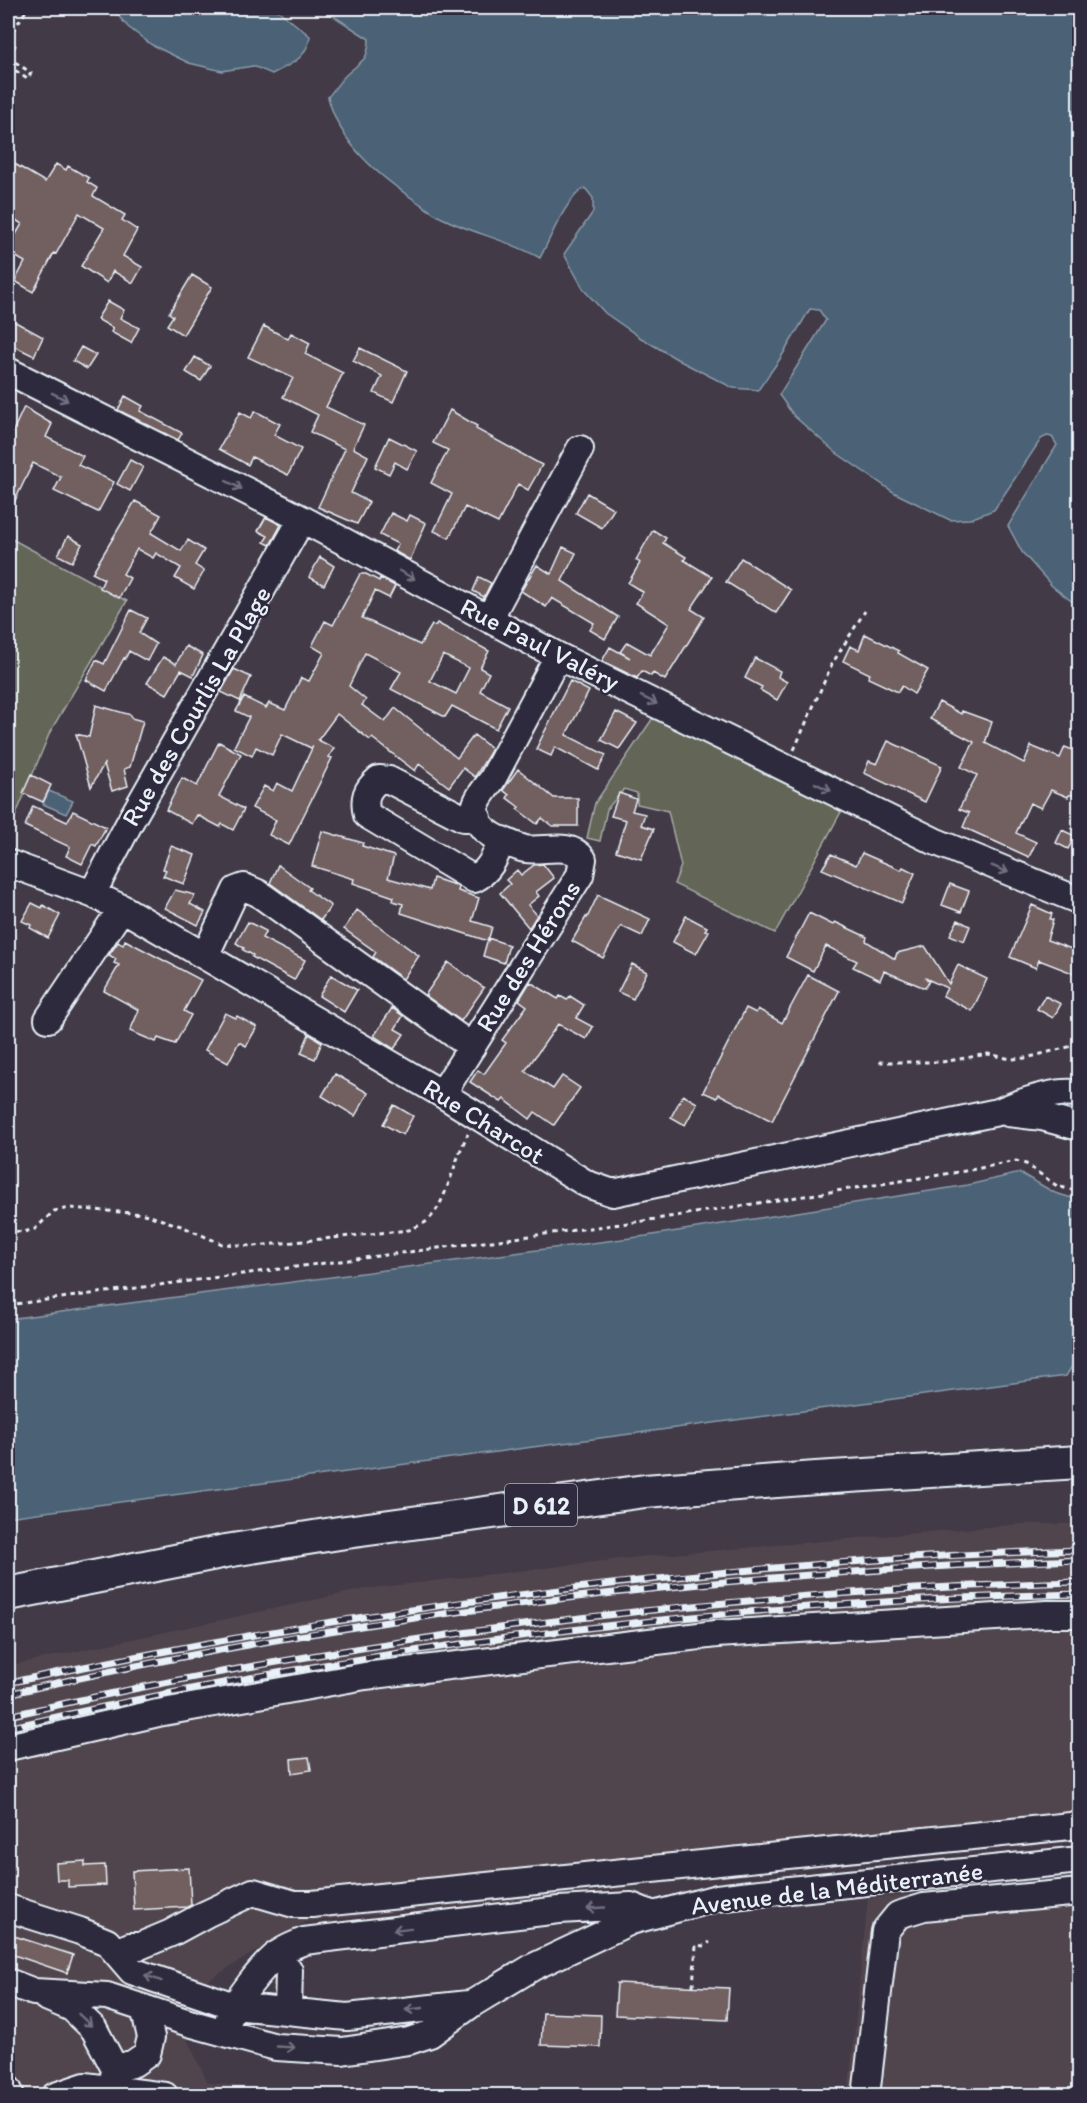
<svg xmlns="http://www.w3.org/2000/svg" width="1087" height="2103" font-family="Itim,sans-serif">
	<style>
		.built { fill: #51454e }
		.green { fill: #636557; stroke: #a6aba8; stroke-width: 1.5 }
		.water { fill: #4b6276; stroke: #8a9baa; stroke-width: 1.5 }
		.building { fill: #725e5e; stroke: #e8f1f8; stroke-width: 1.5; fill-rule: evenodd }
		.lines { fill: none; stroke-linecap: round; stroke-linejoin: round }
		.minor-casing { stroke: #e8f1f8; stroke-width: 30 }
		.major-casing { stroke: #e8f1f8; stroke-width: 36 }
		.path { stroke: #e8f1f8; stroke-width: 3; stroke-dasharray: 4.5 4.5; stroke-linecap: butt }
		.minor { stroke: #2f2a3d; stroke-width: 26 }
		.major { stroke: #2f2a3d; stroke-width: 32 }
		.rail-casing { stroke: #e8f1f8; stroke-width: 7 }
		.rail { stroke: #2f2a3d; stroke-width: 4.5; stroke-dasharray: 14; stroke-linecap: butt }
		.oneway { stroke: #70707e }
		.labels { text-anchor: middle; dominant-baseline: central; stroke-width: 5; stroke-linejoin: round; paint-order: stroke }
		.shield { fill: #2f2a3d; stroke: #b0b5c0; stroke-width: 1.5 }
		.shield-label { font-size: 24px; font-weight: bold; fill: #e8f1f8 }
		.street-label { font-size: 26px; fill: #e8f1f8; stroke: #2f2a3d }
	</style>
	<rect width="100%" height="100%" fill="#433a47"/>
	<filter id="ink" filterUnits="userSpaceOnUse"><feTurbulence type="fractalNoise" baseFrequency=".0167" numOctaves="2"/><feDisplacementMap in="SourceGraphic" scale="12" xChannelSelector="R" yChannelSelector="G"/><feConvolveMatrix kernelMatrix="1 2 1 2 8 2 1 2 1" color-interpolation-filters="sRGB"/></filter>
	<g filter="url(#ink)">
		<path class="built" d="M1022 1524H1079V1839L305 1922 203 1983 184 2033 208 2083 331 2095H8V1666L365 1589 639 1557Z
			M1079 1878V2095L848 2096 868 1899Z"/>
		<path class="green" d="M8 537 127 601 50 732 8 834Z
			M655 715 842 810 775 933 674 884 681 866 668 811 637 804V793L624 789 607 809 600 841 587 838 595 803Z"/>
		<path class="water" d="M112 8H275L310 36C307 59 291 64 272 74L253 66 222 71 189 63 152 45 128 27Z
			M321 8H1079V607L1052 586 1022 552 1008 526 1057 445 1052 437 1047 436 1041 439 994 510 970 519 950 520 895 493 835 452 794 416 779 395 826 320 819 310 810 309 780 359 758 390 733 388 682 362 641 338 605 313 584 290 564 254 593 212V198L585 188C567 196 550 239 540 258 509 240 474 234 442 218 434 214 426 208 419 203 380 177 340 145 328 97 334 90 340 80 347 74 362 60 368 62 369 39Z
			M49 791 73 801 66 814 43 804Z
			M1020 1173 1055 1193 1079 1200V1355L1066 1376 8 1517V1319L646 1236 968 1185Z"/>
		<path class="building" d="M8 160 45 182 56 164 66 170 68 166 89 178 87 182 97 188 93 196 125 215 122 220 137 230 123 256 142 267 133 283 113 271 107 283 81 266 104 228 79 213 56 254 54 253 33 292 15 281 25 262 8 252V248L22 224 8 215Z
			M192 275 212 287 183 335 167 325 173 316 169 313Z
			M108 301 124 310 120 318 139 328 131 343 111 332 113 328 97 319Z
			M8 318 43 337 34 356 8 343Z
			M264 326 288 339 291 333 310 343 305 354 343 373 326 407 364 425 353 448 368 456 351 493 369 502 357 524 318 507 345 449 310 432 318 415 283 397 293 378 248 357Z
			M81 347 96 355 87 369 73 361Z
			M360 348 407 371 393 402 374 393 382 376 353 361Z
			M195 357 210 366 201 381 186 372Z
			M125 396 143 406 140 411 182 433 178 440 118 410Z
			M24 407 52 424 46 437 83 456 78 465 114 482 98 512 54 491 61 477 33 463 8 515V442Z
			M450 410 477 426 476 429 542 465 528 490 518 484 498 523 465 507 449 538 434 531 452 494 431 483 448 450 433 443Z
			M255 411 280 424 274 435 301 449 288 475 252 457 248 465 219 449 240 412 251 418Z
			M389 437 417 451 407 469 395 462 389 474 375 467Z
			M130 460 143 467 130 491 117 484Z
			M587 493 614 509 602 528 576 513Z
			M135 501 161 515 151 533 181 551 188 540 204 550 195 565 204 571 194 589 175 578 181 568 156 553 153 558 137 549 123 574 130 578 119 598 100 588 104 579 92 573Z
			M391 513 407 521 410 515 426 523 410 560 394 551 398 544 380 535Z
			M266 517 281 525 270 545 264 542 268 536 258 531Z
			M653 530 666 538 663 543 686 557 684 560 712 577 691 609 704 617 665 680 653 673 651 676 642 671 637 678 602 661 610 647 630 658 620 652 627 642 650 655 669 624 636 603 643 592 628 583 640 563 636 560Z
			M68 536 82 544 72 562 58 555Z
			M563 547 576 553 562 581 618 617 605 639 590 630 594 623 552 598 546 607 521 591 537 565 551 574Z
			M320 557 334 566 324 585 309 577Z
			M741 558 791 590 776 613 726 582Z
			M360 574H366L379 581 380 578 395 586 389 598 375 591 362 618 420 645 432 625 435 626 437 623 489 651 480 668 489 673 480 691 508 706 496 729 452 706 445 717 391 689 401 672 365 653 349 686 366 700 362 705 385 722 395 708 457 758 474 735 492 749 475 777 463 768 449 787 419 764 415 771 372 738 370 740 337 714 318 740 334 748 329 757 332 758 289 845 269 835 276 820 252 808 264 786 273 791 277 783 292 791 313 746 311 748 282 734 272 755 256 747 252 756 234 747 249 717 236 711 244 697 266 708 269 703 285 710 301 678 309 681 324 653 312 646 325 621 333 625ZM443 655 469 668 456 694 430 681Z
			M479 577 491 583 484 597 473 591Z
			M131 610 147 618 139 633 156 644 147 661 129 651 125 659 124 658 106 691 86 680 96 660 104 664Z
			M865 634 899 651 898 653 928 670 914 694 902 686 898 692 868 678 870 674 843 661 850 646 859 650Z
			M186 646 203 655 193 676 181 670 167 694 147 683 163 657 176 664Z
			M755 658 780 671 778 677 787 682 777 700 760 690 762 687 745 678Z
			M234 669 251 677 240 701 221 692Z
			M570 681 589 691 566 735 606 755 598 770 555 747 551 756 536 749Z
			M939 702 961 714 962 711 992 722 985 743 1024 763 1031 746 1060 758 1065 747 1080 753V787L1076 795H1069L1068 797 1051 790 1041 808 1030 803 1016 833 1036 842 1029 857 963 827 969 813 959 809 977 775 961 767 974 742 930 719Z
			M96 705 131 715V718L143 721 130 767 124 769 128 786 112 791 104 764 91 787 76 734 89 737Z
			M616 712 637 723 619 749 601 740Z
			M888 741 942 766 925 802 864 773 869 761 877 764Z
			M219 742 241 754 219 796 244 809 233 830 222 824 220 827 197 815 192 824 166 810 182 778 197 786Z
			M518 769 554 798H578V826H552L542 818 537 824 517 809 519 807 507 798 509 795 503 790Z
			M31 775 51 785 43 802 23 793Z
			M619 793 636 799 632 811 645 814 641 825 654 829 641 859 616 851 626 820 611 816Z
			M33 806 67 822 73 811 106 827 96 846 92 844 82 864 66 856 70 847 25 826Z
			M1062 830 1075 836 1068 849 1056 843Z
			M322 831 363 843 362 846 394 856 388 878 430 890 433 878 455 885 459 887 458 891 479 898 472 921 492 927 488 941 401 913 403 904 393 901 394 897 353 883 354 879 312 866Z
			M171 846 195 855 184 884 163 876 166 870 163 869Z
			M862 853 901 870 903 867 915 873 902 903 822 869 831 854 856 865Z
			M543 864 554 878 536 892 539 896 528 905 537 915 529 928 500 893 510 884 506 880 517 870 521 875 534 865Z
			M278 865 310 888 308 890 331 906 321 920 270 883Z
			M950 884 969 891 961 912 942 905Z
			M175 890 195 895 190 904 205 912 198 925 165 908Z
			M598 895 650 919 642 936 621 926 603 958 572 941 586 917 587 918Z
			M32 903 42 908 43 905 60 915 48 938 30 928 31 925 22 921Z
			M1032 905 1052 914 1050 919 1053 920 1047 940 1080 952V976L1039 960 1036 968 1010 957Z
			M357 910 419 956 403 979 373 957 376 952 344 929Z
			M809 913 833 925 835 922 867 937 866 941 895 959 897 953 925 946 949 984 958 965 987 979 972 1011 943 996 947 988 925 978 929 981 925 988 884 971 880 980 853 967 857 961 826 946 813 971 786 957Z
			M686 916 707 927 705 930 709 931 696 954 673 942Z
			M958 920 970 926 964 941 950 935Z
			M248 922 266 931 262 938 305 960 294 980 252 957 253 955 243 950 244 948 236 943Z
			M488 938 509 945 504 963 483 956Z
			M125 940 201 980 184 1011 191 1015 175 1044 158 1038 156 1042 130 1031 139 1010 104 991 119 965 114 963 116 959 109 955 118 942 123 945Z
			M448 962 484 988 461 1021 425 995Z
			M632 964 647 972 633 999 618 992Z
			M331 975 357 990 344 1012 319 996Z
			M808 975 839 991 772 1121 719 1094 717 1098 703 1092 746 1008 756 1013 758 1009 782 1023Z
			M530 982 558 999 560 996 567 1000 570 996 584 1005 576 1018 593 1027 586 1039 558 1024 525 1071 553 1089 562 1076 580 1088 554 1125 535 1112 530 1119 504 1099 501 1102 470 1082 478 1070 484 1074 506 1043 502 1040 527 1006 519 1000Z
			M1045 996 1061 1004 1053 1018 1037 1009Z
			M392 1008 403 1016 395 1029 404 1034 394 1049 374 1036Z
			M225 1013 236 1018 237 1016 257 1027 246 1046 239 1042 228 1063 205 1050Z
			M309 1034 322 1042 315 1059 301 1053Z
			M335 1074 368 1093 355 1116 322 1096Z
			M683 1095 697 1103 685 1125 671 1117Z
			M394 1105 413 1116 403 1135 383 1124Z
			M309 1757 311 1770 292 1773 291 1759Z
			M85 1861V1866L105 1865 106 1885 68 1887V1880H57L56 1863Z
			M189 1868 191 1905 187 1907 134 1910 132 1871Z
			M8 1934 73 1955 67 1973 8 1953Z
			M617 1983 729 1988 727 2020 615 2015Z
			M543 2013 601 2015 600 2047 541 2045Z"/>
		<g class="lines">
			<g class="minor-casing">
				<path id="minor" d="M8 371 302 519 558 656 934 841 1080 901
					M489 619 580 449
					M478 818H463L389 780 379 779C366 790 363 798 367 815L474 879C490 871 495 857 502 840 490 836 474 824 475 809 476 799 486 788 492 780L558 656
					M8 863 92 894 122 908 442 1094 587 1184 613 1193 998 1112C1019 1103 1057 1088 1080 1094
					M92 894 131 820 302 519
					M205 956 236 890 244 887 258 893 472 1047
					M48 1019 122 908
					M442 1094 580 875 583 859C570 841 544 852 525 849 517 847 509 843 502 840
					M1008 1113 1042 1117 1075 1126
					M8 1747 158 1713 365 1676 716 1634 1047 1614H1080
					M8 1908 80 1931 107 1942 132 1971 234 2006 347 2017 469 2004
					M116 1952 130 1946H140L171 1933 206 1914 253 1892 294 1904H312L1080 1825
					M277 1954 289 1970 288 2011
					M8 1982 34 1992 107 1996 189 2023 276 2047 342 2051 409 2041 430 2034 473 2003 533 1967 631 1921 717 1898 751 1894 1080 1860
					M46 1997 72 2008 94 2029 115 2069
					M229 2018C236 2000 262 1966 278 1954 286 1948 295 1945 304 1941L559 1910 631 1906 651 1914
					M113 2083 115 2069 134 2063 147 2054 151 2037 144 2008
					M8 2089 11 2096
					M55 2096 85 2086 165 2096
					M866 2096 885 1931 898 1915 924 1907 1080 1892"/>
			</g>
			<g class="major-casing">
				<path id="major" d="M8 1594 226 1551 339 1533 645 1491 816 1478 1080 1462"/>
			</g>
			<path class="path" d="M8 38 26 11
				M8 56 16 44
				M8 57 31 73 27 79 8 65
				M794 750 832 664 865 611
				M879 1062H942L988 1054 1011 1059 1026 1058 1080 1044
				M8 1228 12 1231 24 1232 35 1229 54 1211 70 1208 144 1214 181 1226 222 1244 255 1246 409 1230C415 1227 422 1225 427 1221 447 1204 454 1159 468 1134
				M8 1305 643 1221 965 1171 1016 1161 1026 1164 1057 1186 1080 1192
				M693 1986 696 1945 704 1946 710 1942"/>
			<use href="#minor" class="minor"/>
			<use href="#major" class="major"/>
			<g class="rail-casing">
				<path id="rail" d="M8 1683C363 1606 716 1562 1080 1550
					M8 1694C359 1612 719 1573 1080 1560
					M8 1716C359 1636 719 1592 1080 1582
					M8 1728C355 1647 723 1602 1080 1594"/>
			</g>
			<use href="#rail" class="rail"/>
		</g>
		<defs><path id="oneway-shaft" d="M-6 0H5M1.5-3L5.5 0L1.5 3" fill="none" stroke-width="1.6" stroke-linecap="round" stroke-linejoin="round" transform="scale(1.5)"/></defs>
		<g class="oneway">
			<use href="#oneway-shaft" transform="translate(60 397) rotate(27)"/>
			<use href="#oneway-shaft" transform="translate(234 485) rotate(27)"/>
			<use href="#oneway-shaft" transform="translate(407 575) rotate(28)"/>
			<use href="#oneway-shaft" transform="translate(649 700) rotate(26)"/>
			<use href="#oneway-shaft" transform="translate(823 787) rotate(26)"/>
			<use href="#oneway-shaft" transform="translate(1000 869) rotate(22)"/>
			<use href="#oneway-shaft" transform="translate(596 1908) rotate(177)"/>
			<use href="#oneway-shaft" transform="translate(402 1929) rotate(173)"/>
			<use href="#oneway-shaft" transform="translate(153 1978) rotate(-160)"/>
			<use href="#oneway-shaft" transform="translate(414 2009) rotate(174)"/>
			<use href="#oneway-shaft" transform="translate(85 2020) rotate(43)"/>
			<use href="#oneway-shaft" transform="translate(286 2047) rotate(3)"/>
		</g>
	</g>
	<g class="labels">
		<rect class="shield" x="505" y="1484" width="72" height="42" rx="4.5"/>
		<g class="shield-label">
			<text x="541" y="1505">D 612</text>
		</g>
		<g class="street-label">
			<text transform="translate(540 644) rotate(27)">Rue Paul Valéry</text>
			<text transform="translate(196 706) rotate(-60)">Rue des Courlis La Plage</text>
			<text transform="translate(528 956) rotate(-58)">Rue des Hérons</text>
			<text transform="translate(484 1121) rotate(32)">Rue Charcot</text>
			<text transform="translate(837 1888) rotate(-7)">Avenue de la Méditerranée</text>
		</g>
	</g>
	<rect width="1087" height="2103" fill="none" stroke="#2f2a3d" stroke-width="30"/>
	<rect x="15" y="15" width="1057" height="2073" fill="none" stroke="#e8f1f8" stroke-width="2" filter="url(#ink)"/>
</svg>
